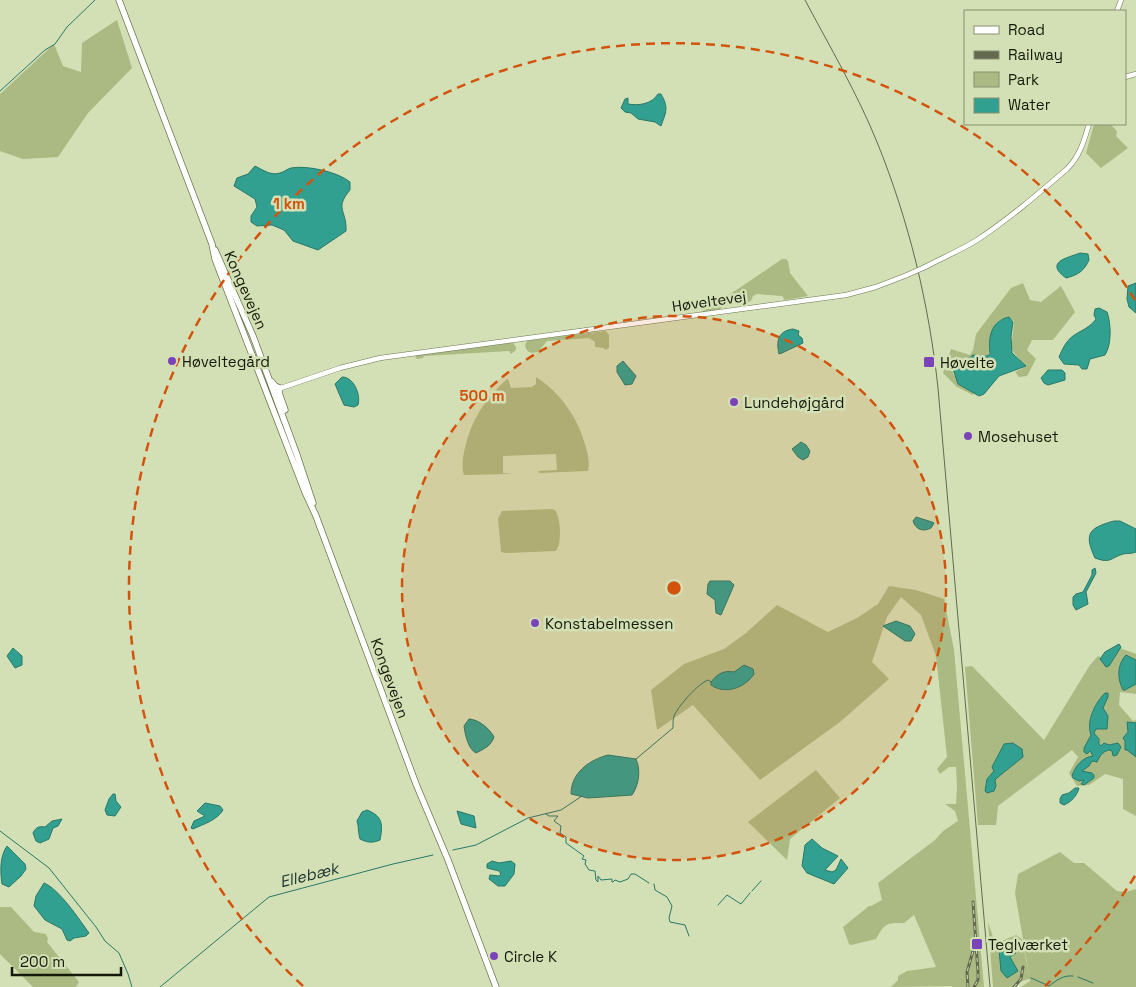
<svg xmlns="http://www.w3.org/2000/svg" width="1136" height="987" font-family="'Space Grotesk',sans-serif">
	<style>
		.green { fill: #aaba82; fill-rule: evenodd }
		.water { fill: #32a090; stroke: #297868 }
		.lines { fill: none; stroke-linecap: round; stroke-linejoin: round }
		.stream { stroke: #297868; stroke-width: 1 }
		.minor-casing { stroke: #6b764f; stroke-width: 5.5 }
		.major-casing { stroke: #6b764f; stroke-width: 7 }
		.minor { stroke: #fff; stroke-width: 4.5 }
		.major { stroke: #fff; stroke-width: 5.5 }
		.tram { stroke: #636a4f; stroke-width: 1 }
		.rail-casing { stroke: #636a4f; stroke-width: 3 }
		.rail { stroke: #d3e0b5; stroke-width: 1; stroke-dasharray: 4; stroke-linecap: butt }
		.minor-bridge-casing { stroke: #6b764f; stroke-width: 5.5; stroke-linecap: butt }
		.minor-bridge { stroke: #fff; stroke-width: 4.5 }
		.ring { fill: none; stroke: #d3530c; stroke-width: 2.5; stroke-dasharray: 9 6 }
		.poi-dot { fill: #7a43ba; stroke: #d3e0b5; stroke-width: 2 }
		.labels { text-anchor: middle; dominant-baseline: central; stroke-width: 5; stroke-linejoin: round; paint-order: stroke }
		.street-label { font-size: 15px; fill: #151909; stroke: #d3e0b5 }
		.poi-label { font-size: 15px; fill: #151909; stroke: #d3e0b5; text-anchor: start }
		.water-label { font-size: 16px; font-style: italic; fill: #1c332f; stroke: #d3e0b5 }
		.centre { fill: #d3530c; stroke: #d3e0b5; stroke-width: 2.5 }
		.ring-label { font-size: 15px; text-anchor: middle; font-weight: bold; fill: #d3530c; stroke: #d3e0b5; stroke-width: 5; stroke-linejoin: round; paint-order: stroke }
	</style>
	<rect width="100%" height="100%" fill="#d3e0b5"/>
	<path class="green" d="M117 20 132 68 88 113 58 157 23 159 0 151V94L54 44 63 66 81 72 82 43Z
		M1094 124H1110L1117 131 1116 136 1128 148 1101 168 1086 153Z
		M782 259H786L788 261 790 273 808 296 785 300 782 296 757 294 753 296 751 301 748 302 727 303 720 309 700 313 741 287Z
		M1023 283 1030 300 1041 302 1061 286 1075 312 1053 340H1032L1027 350 1036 359 1027 376 1019 377 1015 372 1027 366C1004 346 1013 348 1014 321L1009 317C986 321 995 340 988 355 974 358 955 358 953 374L965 387 974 390 973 395 957 387 943 373 951 349 970 355 973 350 976 334 1011 288Z
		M606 331 609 335V348L605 350 604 348 595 347V342L589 338 547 341 538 352C531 353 527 354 525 345L527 341 530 340Z
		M505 343H513L516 347V350L511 354 509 351 424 356 423 358 417 359 415 357 417 355Z
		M536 377C561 393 579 419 586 448 588 455 590 463 588 471L539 473 538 471 557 470 556 454 503 456V473L514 474 464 475C461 467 463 456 465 448 471 420 485 399 507 379H508L511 388 532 387 536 384Z
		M551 509 555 510C561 518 562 543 556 551L505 553 501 552 498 519 502 511Z
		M889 586 916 590 944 599 954 650 984 987H952V986L891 987 898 980V976L907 971 936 967 914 915 904 923C886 923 885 923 876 939L851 945 849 944 843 927 869 906H871L882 900 878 883 935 840 943 831 958 821 955 811 945 804H956L957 787 956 767H949L940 774 937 769 947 757 936 656 921 615 901 597 887 617 872 662 889 679 840 722 760 780 693 705 657 730 651 690 684 664 724 649 746 633 777 605 828 632 857 618 878 604Z
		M1120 648 1136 654V694L1120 692 1119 705 1133 721 1136 720V816L1123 809V779L1105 774 1089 785 1077 786 1069 773 1078 757 1072 750 998 806 996 825H978L965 667 972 666 1044 740 1090 665 1098 656 1111 662Z
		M816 770 840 798 790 839 787 860 748 822Z
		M1060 852 1074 863H1084L1117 891 1126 892 1136 889V987H1021L1030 981V979L1017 982 1013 987H993L988 922 994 940 997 943 1016 935 1022 939 1029 974 1015 893 1018 874ZM1015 947 1010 957 1018 971 1007 978 1001 971V966Z
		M0 907H11L34 932 46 934 48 939 47 942 79 982 76 987H33L0 954Z"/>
	<path class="water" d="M658 94H661C669 108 666 112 661 126L655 122 638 119 631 113 625 112 621 108 625 99 628 98V104C639 106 652 104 658 94Z
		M255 166C263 170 271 176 280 173 284 172 287 169 291 168 307 165 338 172 350 182V190C334 209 347 210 346 231L318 250 293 241 284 230 272 225 257 226 251 222V216L257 207 255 199 234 186 237 178 248 174Z
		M1080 253 1088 254 1089 260C1084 271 1078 275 1066 278 1044 262 1067 258 1080 253Z
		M1136 283V313L1129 307 1127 299 1128 286Z
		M1099 308 1107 312C1111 323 1112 344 1105 355L1090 359 1087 369H1082L1079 365 1064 364 1059 357C1062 350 1066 341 1073 336 1080 331 1091 327 1096 319L1094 315 1095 309Z
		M1009 317 1013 322 1011 337 1012 353 1026 366 999 376 984 394 979 396 958 384 953 369C959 362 967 361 973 355L987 356 990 354C988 337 991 321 1009 317Z
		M793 329 799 331 798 335 802 338 803 343 782 353 779 354C776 341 778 331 793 329Z
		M623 361 636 376 632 384 625 385 617 372V366Z
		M1048 370H1062L1065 373V380L1048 385 1044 383 1041 378Z
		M342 377C354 377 361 395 358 405L354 407 344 405 335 384Z
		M801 442 806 445 810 451 808 457 803 460 798 457 792 449Z
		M916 517 932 522 934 523 931 528C923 532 916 530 913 521Z
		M1114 521H1120L1136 529V552C1131 554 1128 553 1123 554 1110 558 1111 564 1095 558 1084 534 1088 528 1114 521Z
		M1095 568 1096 573 1086 592 1088 604 1076 610 1073 605V597L1076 594 1083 592 1092 575V570Z
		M710 581H730L734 585 721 615 716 613 715 600 707 594 708 584Z
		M896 621 910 626 915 634 911 641H905L883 626Z
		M1119 644 1121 647 1109 666 1106 667 1100 659 1105 652Z
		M13 648 22 656V665L15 668 7 656Z
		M1126 655 1136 660V684L1125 690H1123C1117 678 1117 665 1126 655Z
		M744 665 753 669 754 674C745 688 725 695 711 685V682C717 674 724 670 734 672Z
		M1105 693H1108V697L1103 708 1108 716 1107 729H1096L1094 733 1099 739V744L1101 746 1104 743 1109 745 1118 743 1121 747 1117 755 1113 756 1112 751 1109 750C1102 752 1100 756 1097 762L1092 761 1089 766 1082 771 1092 773 1094 775V778L1084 785 1081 784 1084 780 1079 781 1073 778 1072 776C1075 766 1083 757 1093 756L1090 751 1087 754 1084 752V748L1091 735C1086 721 1095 703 1105 693Z
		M469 719C478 719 490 729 494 737 491 746 484 749 476 753 468 749 465 734 464 726Z
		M1127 722 1136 723V757L1127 750H1125V741L1123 738 1128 732Z
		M1013 743 1022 749 1023 757 998 777 995 780 996 786 994 791 987 793 985 791 987 779 994 771 992 767 1004 744Z
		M608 755 636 759C641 770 639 785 632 795L588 798 571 794C571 773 589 760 608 755Z
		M1075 788H1079C1077 796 1071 802 1064 805L1060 803V799L1062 795 1069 793Z
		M113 794H115L116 801 121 807 115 816 107 815 105 810 109 799Z
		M205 803 220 806 223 810C217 820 204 824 193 829L191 828 194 821 205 816 197 811Z
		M367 810C383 816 383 825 380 840 373 843 368 843 360 839 358 833 359 827 357 821L362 812Z
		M457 811 474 816 476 828 461 824Z
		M62 819 58 826 53 828 49 839 40 843 36 841 33 833C36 827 39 826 45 827L52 821Z
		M812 839 822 848 838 856 825 870 832 872 836 870 841 859 848 868 834 884 807 873 802 866 805 845Z
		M7 846 25 864 26 869 21 876 9 887 2 884C0 871 0 856 7 846Z
		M492 861 499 863 511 861 515 864 514 874 505 886H498L489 879 490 875 499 876 501 874 499 871 487 868V864Z
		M44 883C59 889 79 919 89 933L86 936 74 938 70 941 67 940 62 929 45 920 34 906 36 896Z
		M1011 941 1014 943 1016 953 1010 957 1018 971 1007 978 1001 971 999 950 1006 942Z"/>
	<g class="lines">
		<path class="stream" d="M0 91 45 50 55 44 67 27 95 0
			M636 759 673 728C673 724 673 719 674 716 679 705 698 684 708 680L711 682
			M546 814 549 816H558L554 821 561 826 560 833 566 837V843L584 856 582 859 586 860 585 864 589 870 595 871 596 880 598 882V876L601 880 612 879V882H613L615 880 620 882 628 879 631 874H635L649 883
			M0 831 49 868 96 927 105 941 119 953 128 974 132 987
			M453 850 476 845 528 818 561 810 582 796
			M654 884 655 890 667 897 672 906 669 918 670 922 685 925 689 936
			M752 891 761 881
			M718 905 727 895 741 904 750 893
			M1078 977 1093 983
			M1031 978 1049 986C1057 980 1063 975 1073 976
			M160 987 269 897 393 864 433 855"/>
		<g class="minor-casing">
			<path id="minor" d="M1117 11 1121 0
				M1125 77 1136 74
				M925 267C942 258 961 250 977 240 1009 219 1038 194 1067 169 1080 156 1084 141 1089 124
				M278 389 340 368 380 358 846 295 876 287 907 275"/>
		</g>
		<g class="major-casing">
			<path id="major" d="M119 0 212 244 215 259 305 492 316 516 416 784 448 860 496 987
				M215 250 253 336 297 455 313 503
				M272 382 275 386 280 388 279 393 285 410"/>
		</g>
		<use href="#minor" class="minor"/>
		<use href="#major" class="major"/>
		<path class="tram" d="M805 0C830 47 857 93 877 142 909 221 929 304 938 388L990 987"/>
		<g class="rail-casing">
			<path id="rail" d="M973 902 978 972V980L974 987
				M968 987 967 972 973 951
				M1014 987 1021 979 1023 967"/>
		</g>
		<use href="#rail" class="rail"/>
		<g class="minor-bridge-casing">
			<path id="minor-bridge" d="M907 275 925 267"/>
		</g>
		<use href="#minor-bridge" class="minor-bridge"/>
	</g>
	<circle cx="674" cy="588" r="272" fill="#d3530c" fill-opacity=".12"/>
	<g class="ring">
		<circle cx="674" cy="588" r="272"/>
		<path d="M1135 876A544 544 0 0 1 1045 986M303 986A544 544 0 1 1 1135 300"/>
	</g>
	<g class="poi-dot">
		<circle cx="172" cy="361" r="5"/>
		<rect x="923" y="356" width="12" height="12" rx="2.5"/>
		<circle cx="734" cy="402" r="5"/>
		<circle cx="968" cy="436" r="5"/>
		<circle cx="535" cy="623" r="5"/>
		<rect x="971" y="938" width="12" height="12" rx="2.5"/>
		<circle cx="494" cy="956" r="5"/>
	</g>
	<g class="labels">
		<g class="street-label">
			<text transform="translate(246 290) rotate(66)">Kongevejen</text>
			<text transform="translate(709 301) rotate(-8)">Høveltevej</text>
			<text transform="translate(390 678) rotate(70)">Kongevejen</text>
		</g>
		<g class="poi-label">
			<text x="182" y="361">Høveltegård</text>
			<text x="940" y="362">Høvelte</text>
			<text x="744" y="402">Lundehøjgård</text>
			<text x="978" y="436">Mosehuset</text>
			<text x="545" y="623">Konstabelmessen</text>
			<text x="988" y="944">Teglværket</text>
			<text x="504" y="956">Circle K</text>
		</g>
		<g class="water-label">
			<text transform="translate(309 875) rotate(-14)">Ellebæk</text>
		</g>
	</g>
	<circle cx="674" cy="588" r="8" class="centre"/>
	<g class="ring-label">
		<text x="289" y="209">1 km</text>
		<text x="482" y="401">500 m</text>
	</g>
	<rect x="964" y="10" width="162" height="115" fill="#d3e0b5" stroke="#879070"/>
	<rect x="974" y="26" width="25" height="8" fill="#ffffff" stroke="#879070"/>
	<text x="1008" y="35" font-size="15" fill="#151909">Road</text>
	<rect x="974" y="51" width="25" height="8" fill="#636a4f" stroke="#879070"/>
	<text x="1008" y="60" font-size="15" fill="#151909">Railway</text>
	<rect x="974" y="72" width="25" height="15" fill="#aaba82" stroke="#879070"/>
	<text x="1008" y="85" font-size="15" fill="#151909">Park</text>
	<rect x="974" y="98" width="25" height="15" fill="#32a090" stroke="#879070"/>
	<text x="1008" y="110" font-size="15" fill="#151909">Water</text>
	<path d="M12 967v8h109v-8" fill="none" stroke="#151909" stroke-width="2.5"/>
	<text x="20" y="967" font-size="15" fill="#151909" stroke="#d3e0b5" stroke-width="4" paint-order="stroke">200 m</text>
</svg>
